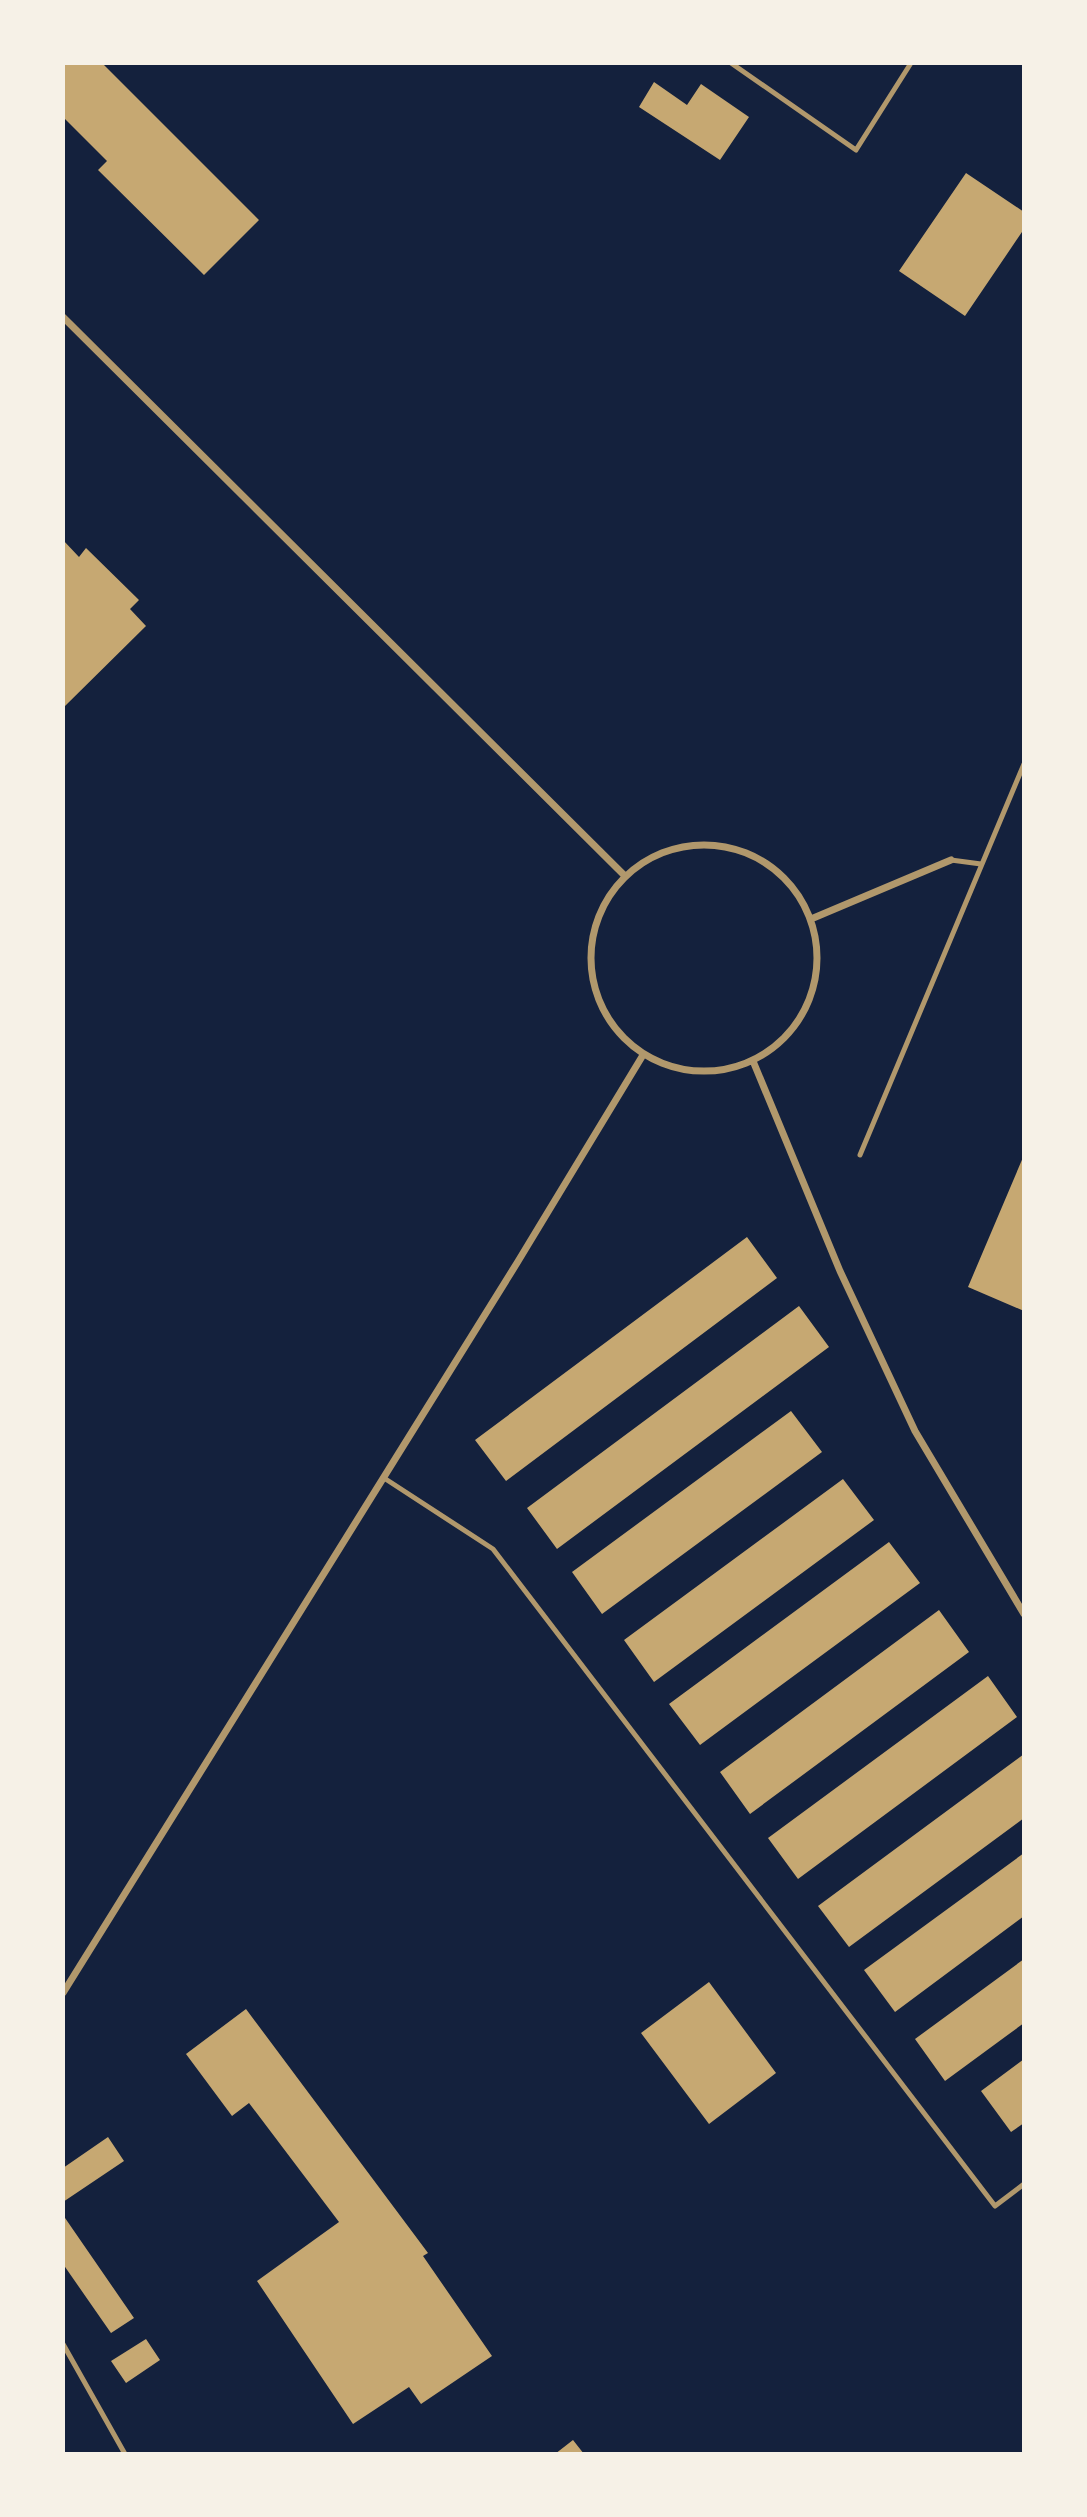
<svg xmlns="http://www.w3.org/2000/svg" width="1087" height="2517" font-family="'Public Sans',sans-serif">
	<style>
		.building { fill: #c6a872 }
		.lines { fill: none; stroke-linecap: round; stroke-linejoin: round }
		.service { stroke: #b1986c; stroke-width: 5 }
		.minor { stroke: #b1986c; stroke-width: 7 }
	</style>
	<rect width="100%" height="100%" fill="#14213d"/>
	<path class="building" d="M67 63H102L259 220 204 275 98 170 107 161 63 117V67Z
		M654 82 687 105 701 84 749 117 720 160 639 107Z
		M966 173 1024 212V229L965 316 899 271Z
		M63 540 79 557 86 548 139 600 130 609 146 626 63 708Z
		M1024 1155V1311L968 1287Z
		M747 1237 777 1278 506 1481 475 1440Z
		M799 1306 829 1347 557 1549 527 1508Z
		M791 1411 822 1452 602 1614 572 1572Z
		M843 1479 874 1520 654 1682 624 1640Z
		M889 1542 920 1583 700 1745 669 1704Z
		M939 1610 969 1652 750 1814 720 1772Z
		M988 1676 1017 1717 798 1879 768 1838Z
		M1024 1754V1818L849 1947 818 1906Z
		M1024 1853V1916L895 2012 864 1970Z
		M1024 1959V2023L945 2081 915 2039Z
		M709 1982 776 2073 709 2124 641 2033Z
		M246 2009 428 2253 423 2256 492 2356 421 2404 409 2387 353 2424 257 2281 339 2222 249 2103 232 2116 186 2054Z
		M1024 2059V2123L1011 2132 981 2091Z
		M108 2137 124 2161 63 2202V2168Z
		M63 2215 134 2318 111 2333 63 2264Z
		M146 2339 160 2360 126 2383 111 2361Z
		M573 2440 584 2454H555Z"/>
	<g class="lines">
		<path class="service" d="M731 63 856 150 911 63
			M951 860 981 864
			M860 1155 1024 764
			M384 1478 493 1549 995 2206 1024 2184
			M63 2344 125 2454"/>
		<path class="minor" d="M63 317 625 876
			M591 958a113 113 0 1 1 226 0a113 113 0 1 1-226 0Z
			M811 919 951 860
			M753 1061 840 1271 915 1431 1024 1614
			M63 1993 517 1263 643 1055"/>
	</g>
	<rect width="1087" height="2517" fill="none" stroke="#f6f1e7" stroke-width="130"/>
</svg>
